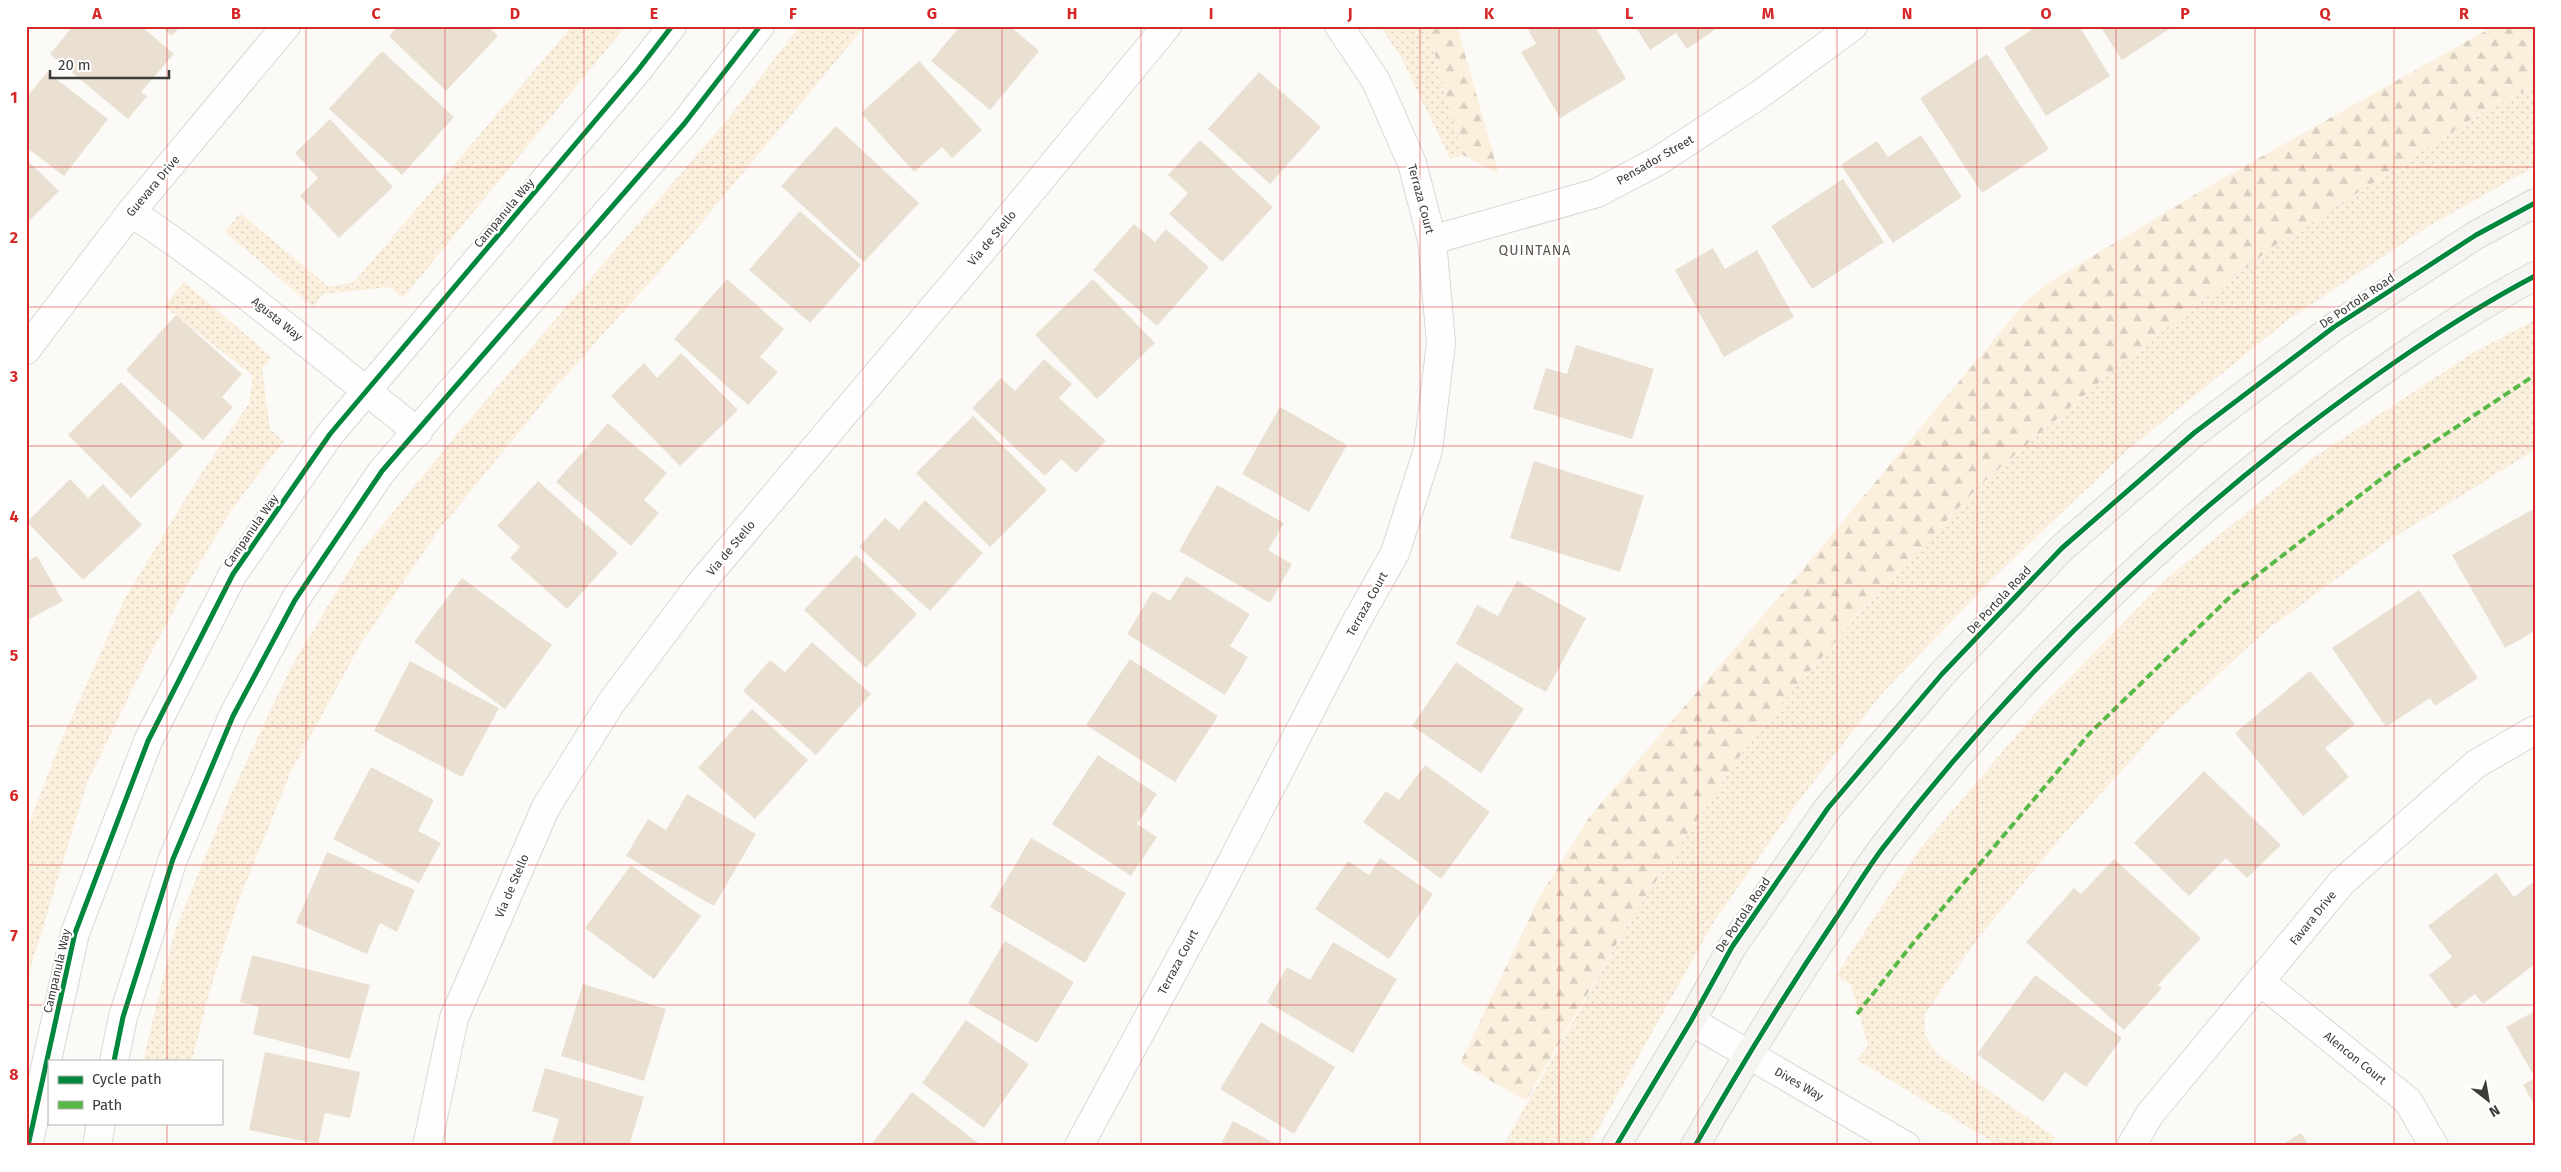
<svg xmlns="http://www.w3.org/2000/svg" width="2561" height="1172" font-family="'Fira Sans',sans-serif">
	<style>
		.green { fill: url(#green-dots) }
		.forest { fill: url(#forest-firs) }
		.building { fill: #e9e0d2 }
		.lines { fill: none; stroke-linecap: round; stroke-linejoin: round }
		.minor-casing { stroke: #d9d7d3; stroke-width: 30 }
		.tertiary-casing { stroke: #d9d7d3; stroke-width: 30 }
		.secondary-casing { stroke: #d9d7d3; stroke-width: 30 }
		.minor { stroke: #fffefe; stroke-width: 28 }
		.tertiary { stroke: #fffefe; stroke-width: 28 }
		.secondary { stroke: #f5f4f1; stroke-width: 28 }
		.quiet { stroke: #58b947; stroke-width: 4; stroke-dasharray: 8 4; stroke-linecap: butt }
		.cycleway-casing { stroke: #fff; stroke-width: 8 }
		.cycleway { stroke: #00873e; stroke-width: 5 }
		.grid { fill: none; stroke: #d62828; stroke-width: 1; stroke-opacity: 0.55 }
		.labels { text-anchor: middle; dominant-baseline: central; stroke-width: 4.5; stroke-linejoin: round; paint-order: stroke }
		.street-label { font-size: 12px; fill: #3e3c38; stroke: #fff }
		.neighbourhood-label { font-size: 14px; letter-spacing: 1px; fill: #5b554c; stroke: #fff }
		.neatline { fill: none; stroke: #d62828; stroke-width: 2 }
		.grid-label { font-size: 16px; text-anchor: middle; font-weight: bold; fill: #d62828 }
	</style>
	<defs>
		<pattern id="green-dots" width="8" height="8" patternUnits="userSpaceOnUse" patternTransform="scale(1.25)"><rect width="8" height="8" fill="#fbf0de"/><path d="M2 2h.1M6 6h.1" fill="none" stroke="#d8cfbf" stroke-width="1.8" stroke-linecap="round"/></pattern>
		<pattern id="forest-firs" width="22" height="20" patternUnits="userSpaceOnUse" patternTransform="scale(1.25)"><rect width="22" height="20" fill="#fbf0de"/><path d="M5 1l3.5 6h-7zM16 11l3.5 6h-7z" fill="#d8cfbf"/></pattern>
	</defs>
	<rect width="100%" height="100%" fill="#fcfaf7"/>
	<path class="green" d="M572 26H626L403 298 389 287 324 294 313 307 225 232 240 213 329 287 354 282Z
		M800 26H865L678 251 555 388 439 530 360 645 290 774 238 903 209 994 192 1061H143L175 930 232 792 291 667 361 551 462 428 727 120Z
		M1380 26H1427L1463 155 1450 159 1401 57Z
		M2535 85V166L2426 228 2288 320 2129 449 1992 579 1880 696 1798 802 1713 923 1589 1146H1503L1633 915 1753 737 1872 599 1980 485 2131 355 2273 247 2475 117Z
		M184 282 272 357 262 369 270 429 284 441 231 511 190 580 139 676 87 783 26 983V831L58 748 124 600 195 483 249 403 253 376 164 306Z
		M2535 320V450L2388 541 2267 630 2164 724 2060 839 1979 937 1925 1014V1035L1937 1054 2055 1137 2050 1146H1999L1857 1060 1868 1046 1851 985 1836 975 1922 846 2039 709 2165 580 2313 458 2474 352Z"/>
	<path class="forest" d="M1427 26H1457L1499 174 1463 155Z
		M2494 26H2535V85L2475 117 2273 247 2131 355 1980 485 1872 599 1753 737 1633 915 1526 1101 1460 1063 1540 896 1590 816 1804 568 2025 302 2048 283 2218 181Z"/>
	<path class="building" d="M73 26H141L174 54 141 92 147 96 128 119 50 54Z
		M162 26H181L171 36Z
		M398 26H488L498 36 446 91 389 36Z
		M960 26H1010L1039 51 990 110 931 61Z
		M1526 26H1595L1626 79 1560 118 1521 52 1536 44Z
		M1635 26H1720L1687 49 1676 33 1650 50Z
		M2037 26H2079L2110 76 2046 116 2004 48Z
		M2100 26H2174L2122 60Z
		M382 51 454 117 402 175 329 109Z
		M1987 54 2049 149 1982 193 1920 98Z
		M919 61 982 130 952 158 942 147 914 172 861 113Z
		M47 72 108 119 64 176 26 147V98Z
		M1259 72 1321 127 1270 184 1208 129Z
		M330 119 393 187 339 238 300 196 318 178 295 153Z
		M836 126 919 203 864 262 781 186Z
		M1921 135 1962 197 1893 243 1841 165 1877 141 1888 157Z
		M1200 140 1273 207 1222 262 1169 214 1188 193 1168 175Z
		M26 159 59 191 28 222 26 220Z
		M1843 179 1884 242 1812 289 1771 226Z
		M800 211 861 265 810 323 749 270Z
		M1134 224 1155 242 1166 229 1209 267 1157 326 1093 270Z
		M1713 248 1725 269 1757 250 1794 317 1724 357 1675 270Z
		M727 279 784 329 760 357 778 372 748 405 674 339Z
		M1093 279 1155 343 1097 399 1035 335Z
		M176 315 242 374 222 397 233 407 203 440 126 370Z
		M1576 345 1654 369 1632 439 1533 409 1546 368 1567 374Z
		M681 353 738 410 680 466 611 396 644 363 657 378Z
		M1044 359 1072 384 1059 398 1106 441 1076 473 1061 459 1045 476 972 408 1001 378 1015 391Z
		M121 382 184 445 131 498 68 435Z
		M1280 407 1347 445 1309 512 1242 474Z
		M973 416 1047 490 990 547 916 473Z
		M608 423 667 473 644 500 659 513 631 546 556 482Z
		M1534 461 1644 496 1620 572 1510 538Z
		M70 479 88 498 103 484 142 525 83 580 27 522Z
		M538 481 618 553 567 609 510 558 520 547 497 526Z
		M1217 485 1284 523 1268 550 1292 564 1270 603 1179 551Z
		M925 500 983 553 930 611 859 547 885 518 899 530Z
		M2535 508V631L2505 648 2452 555Z
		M856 555 917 614 866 668 804 610Z
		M37 556 63 601 26 621V562Z
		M1186 576 1250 614 1230 646 1248 657 1225 695 1127 634 1153 591 1170 601Z
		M462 578 552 645 505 709 414 642Z
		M1517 581 1586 618 1546 692 1456 644 1477 605 1498 616Z
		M2419 590 2478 678 2435 706 2430 698 2386 727 2332 648Z
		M812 642 871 694 816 755 743 691 770 660 785 672Z
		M1130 659 1218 716 1175 782 1086 725Z
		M410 661 499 708 462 777 374 731Z
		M1456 662 1524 709 1481 773 1412 726Z
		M2310 671 2355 724 2325 748 2349 777 2303 816 2235 733Z
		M752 709 808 760 755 819 698 768Z
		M1098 755 1157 794 1137 824 1157 837 1131 876 1052 824Z
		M1425 765 1490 812 1441 879 1363 822 1386 791 1399 800Z
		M371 767 434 800 418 831 441 843 419 883 333 839Z
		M2204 771 2281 845 2247 878 2226 858 2189 896 2134 843Z
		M687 794 756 834 714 906 626 856 648 819 666 830Z
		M1031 838 1126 893 1085 963 990 907Z
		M327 852 415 890 397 932 380 923 367 954 296 923Z
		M1380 858 1433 894 1389 959 1315 909 1348 861 1369 875Z
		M2114 859 2201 938 2158 985 2162 988 2124 1030 2026 942 2074 888 2081 894Z
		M631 865 701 916 654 979 585 928Z
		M2496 873 2514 897 2532 883 2535 887V964L2483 1004 2475 994 2455 1009 2429 975 2452 957 2428 926Z
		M1005 941 1074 982 1037 1043 968 1003Z
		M1333 942 1397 979 1353 1053 1267 1002 1287 967 1310 980Z
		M252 955 370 985 350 1059 253 1034 259 1007 240 1002Z
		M2035 975 2122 1038 2086 1087 2065 1072 2043 1102 1977 1054Z
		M583 984 666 1009 644 1081 561 1056Z
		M2535 1011V1106L2523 1085 2535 1078 2506 1027Z
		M966 1020 1029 1064 984 1128 922 1083Z
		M1261 1022 1335 1067 1294 1134 1220 1089Z
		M265 1052 360 1072 350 1118 325 1113 318 1144 249 1130Z
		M545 1068 644 1097 629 1146H551L559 1119 532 1111Z
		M912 1092 982 1146H870Z
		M1233 1121 1280 1146H1220Z
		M2301 1133 2309 1146H2280Z"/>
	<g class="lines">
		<g class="minor-casing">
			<path id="minor" d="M131 212C231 279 323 357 418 432
				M1432 240 1597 193 1658 161 1759 95 1853 26
				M26 350 131 212 286 26
				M2261 982 2408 1101 2434 1146
				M1691 1021 1906 1146
				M427 1146 454 1018 546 807 611 703 701 583 989 242 1167 26
				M1079 1146 1221 883 1355 624 1395 553 1428 450 1441 343 1432 240 1412 163 1376 81 1339 26
				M2131 1146 2150 1114 2342 882 2476 764 2535 730"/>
		</g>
		<g class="tertiary-casing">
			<path id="tertiary" d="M114 1061 123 1017 173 859 233 716 295 600 382 471 684 124 760 26
				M28 1146 75 933 148 741 233 574 330 434 638 70 672 26
				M97 1146 101 1123"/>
		</g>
		<g class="secondary-casing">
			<path id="secondary" d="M1616 1146 1691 1021 1732 947 1828 808 1942 674 2062 548 2194 433 2334 327 2476 235 2535 203
				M1695 1146C1739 1069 1785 994 1834 921 1850 897 1865 872 1882 849 2000 696 2137 559 2289 440 2367 380 2448 322 2535 276"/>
		</g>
		<use href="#minor" class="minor"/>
		<use href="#tertiary" class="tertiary"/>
		<use href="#secondary" class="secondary"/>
		<path class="quiet" d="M1857 1014 1914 942 2089 734 2233 594 2399 465 2535 375"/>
		<g class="cycleway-casing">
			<path id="cycleway" d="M114 1061 123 1017 173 859 233 716 295 600 382 471 684 124 760 26
				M28 1146 75 933 148 741 233 574 330 434 638 70 672 26
				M1616 1146 1691 1021 1732 947 1828 808 1942 674 2062 548 2194 433 2334 327 2476 235 2535 203
				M1695 1146C1739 1069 1785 994 1834 921 1850 897 1865 872 1882 849 2000 696 2137 559 2289 440 2367 380 2448 322 2535 276"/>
		</g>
		<use href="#cycleway" class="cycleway"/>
	</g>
	<path class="grid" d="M167 26V1061M306 26V1146M445 26V1146M584 26V1146M724 26V1146M863 26V1146M1002 26V1146M1141 26V1146M1280 26V1146M1420 26V1146M1559 26V1146M1698 26V1146M1837 26V1146M1977 26V1146M2116 26V1146M2255 26V1146M2394 26V1146M26 167H2535M26 307H2535M26 446H2535M26 586H2535M26 726H2535M26 865H2535M26 1005H2535M167 1123V1146"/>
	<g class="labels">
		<g class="street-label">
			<text transform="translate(1655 160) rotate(-30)">Pensador Street</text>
			<text transform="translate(153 186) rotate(-50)">Guevara Drive</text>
			<text transform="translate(1421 199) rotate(75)">Terraza Court</text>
			<text transform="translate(504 213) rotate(-50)">Campanula Way</text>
			<text transform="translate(992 238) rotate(-50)">Via de Stello</text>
			<text transform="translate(2357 301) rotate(-34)">De Portola Road</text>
			<text transform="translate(277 319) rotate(39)">Agusta Way</text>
			<text transform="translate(251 531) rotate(-55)">Campanula Way</text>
			<text transform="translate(731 548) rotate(-50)">Via de Stello</text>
			<text transform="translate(1999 600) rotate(-47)">De Portola Road</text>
			<text transform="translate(1367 604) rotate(-61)">Terraza Court</text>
			<text transform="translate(512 886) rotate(-67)">Via de Stello</text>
			<text transform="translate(1743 915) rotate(-56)">De Portola Road</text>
			<text transform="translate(2313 918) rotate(-51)">Favara Drive</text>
			<text transform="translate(1178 962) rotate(-62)">Terraza Court</text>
			<text transform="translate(57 971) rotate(-77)">Campanula Way</text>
			<text transform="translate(2355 1058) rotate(39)">Alencon Court</text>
			<text transform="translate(1799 1084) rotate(30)">Dives Way</text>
		</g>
		<g class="neighbourhood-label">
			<text x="1535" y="250">QUINTANA</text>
		</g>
	</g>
	<rect width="2561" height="1172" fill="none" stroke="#ffffff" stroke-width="55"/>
	<rect x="48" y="1060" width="175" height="65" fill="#ffffff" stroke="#b2b1af"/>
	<rect x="58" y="1076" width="25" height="8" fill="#00873e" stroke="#b2b1af"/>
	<text x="92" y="1084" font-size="15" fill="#3e3c38">Cycle path</text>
	<rect x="58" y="1101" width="25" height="8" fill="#58b947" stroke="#b2b1af"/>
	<text x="92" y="1110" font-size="15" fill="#3e3c38">Path</text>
	<g transform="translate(2488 1100) rotate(149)" stroke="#ffffff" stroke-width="4" paint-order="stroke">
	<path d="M0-4L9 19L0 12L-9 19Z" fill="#3e3c38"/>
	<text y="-8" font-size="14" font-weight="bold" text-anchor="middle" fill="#3e3c38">N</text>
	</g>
	<path d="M50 70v8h119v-8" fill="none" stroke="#3e3c38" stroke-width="2.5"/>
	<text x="58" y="70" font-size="15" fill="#3e3c38" stroke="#ffffff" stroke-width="4" paint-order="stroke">20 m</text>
	<rect x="28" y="28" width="2506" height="1116" class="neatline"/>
	<g class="grid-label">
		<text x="97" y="19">A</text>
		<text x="236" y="19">B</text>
		<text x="376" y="19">C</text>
		<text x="515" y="19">D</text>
		<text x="654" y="19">E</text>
		<text x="793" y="19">F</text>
		<text x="932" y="19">G</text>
		<text x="1072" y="19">H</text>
		<text x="1211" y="19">I</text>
		<text x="1350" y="19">J</text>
		<text x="1489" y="19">K</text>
		<text x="1629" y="19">L</text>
		<text x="1768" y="19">M</text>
		<text x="1907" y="19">N</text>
		<text x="2046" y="19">O</text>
		<text x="2185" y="19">P</text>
		<text x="2325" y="19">Q</text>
		<text x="2464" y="19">R</text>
		<text x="14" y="103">1</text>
		<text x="14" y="243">2</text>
		<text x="14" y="382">3</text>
		<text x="14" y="522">4</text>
		<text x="14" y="661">5</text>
		<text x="14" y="801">6</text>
		<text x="14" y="941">7</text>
		<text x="14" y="1080">8</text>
	</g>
</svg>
